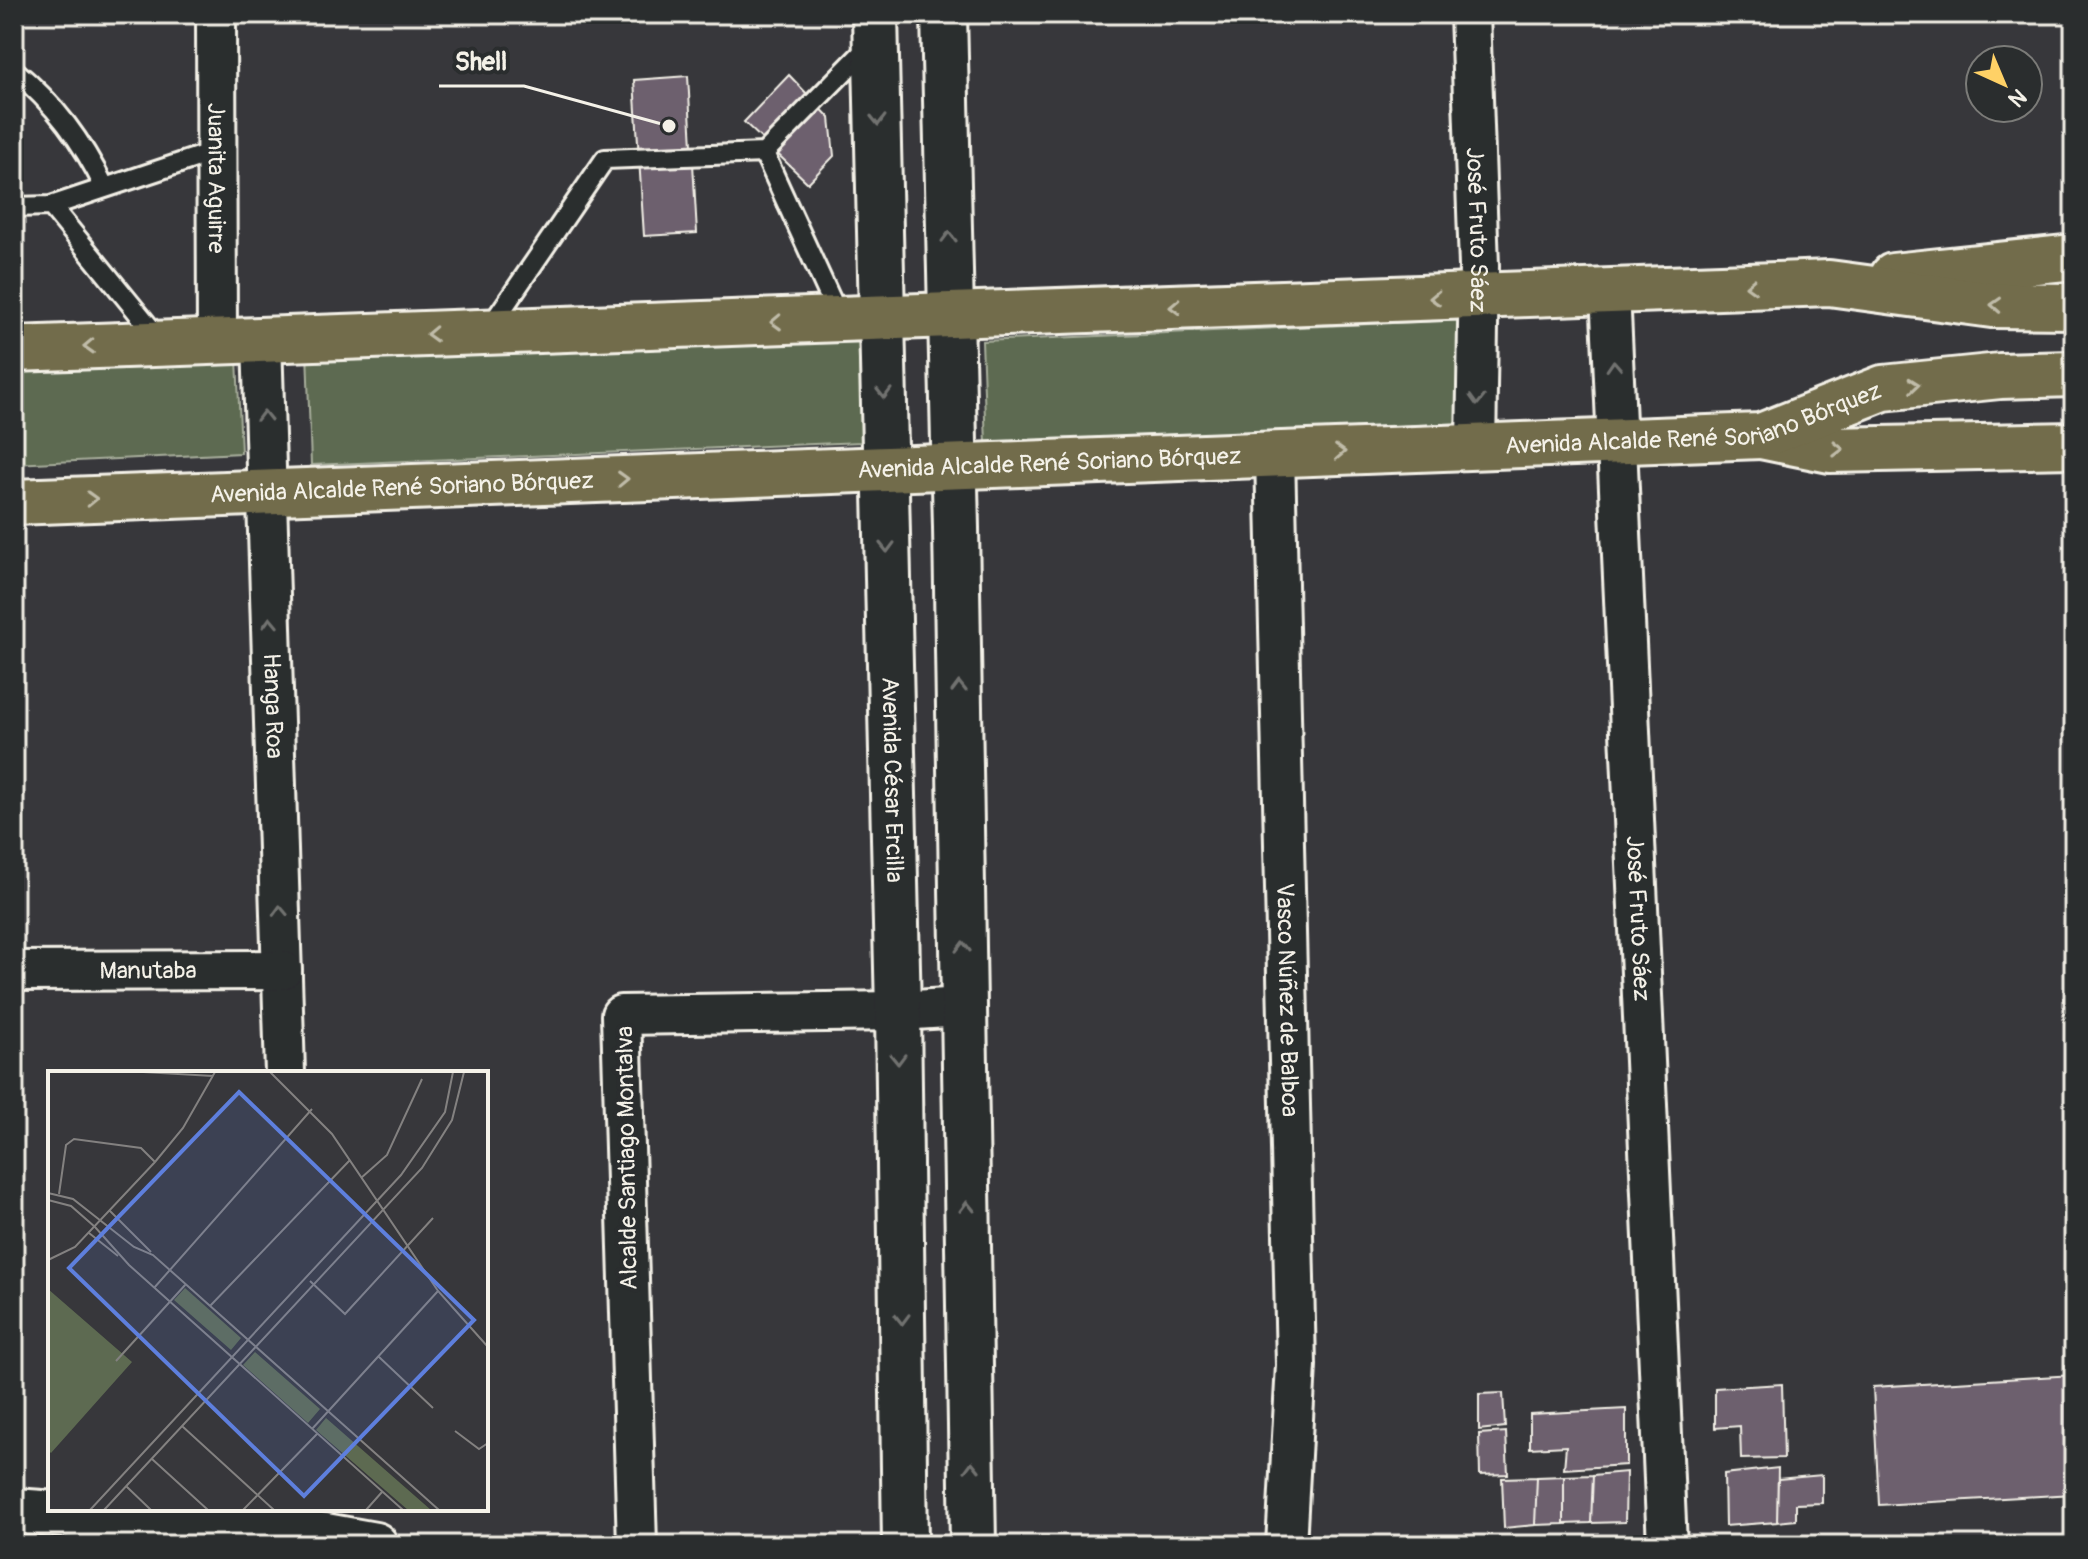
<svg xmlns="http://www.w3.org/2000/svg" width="2088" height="1559" font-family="Pangolin,sans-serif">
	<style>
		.green { fill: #5d6a51; stroke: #a8ae9c; stroke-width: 2 }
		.building { fill: #6d606e; stroke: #f4f1e8; stroke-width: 2 }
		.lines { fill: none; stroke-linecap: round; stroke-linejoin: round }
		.lane-casing { stroke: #f4f1e8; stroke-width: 24 }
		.street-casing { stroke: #f4f1e8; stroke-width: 44 }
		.secondary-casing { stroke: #f4f1e8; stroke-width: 50 }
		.primary-casing { stroke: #f4f1e8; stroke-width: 50 }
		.lane { stroke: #2a2d2e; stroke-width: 18 }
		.street { stroke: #2a2d2e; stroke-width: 38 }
		.secondary { stroke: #2a2d2e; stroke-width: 44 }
		.primary { stroke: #726c4b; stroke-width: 44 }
		.oneway { stroke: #71726f }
		.oneway2 { stroke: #c0bca9 }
		.labels { text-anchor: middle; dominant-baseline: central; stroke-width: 8; stroke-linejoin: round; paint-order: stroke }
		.street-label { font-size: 24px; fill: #f4f1e8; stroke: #2a2d2e }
		.inset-road { fill: none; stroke: #838180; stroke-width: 2 }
		.view { fill: #5e7fdd; fill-opacity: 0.15; stroke: #5e7fdd; stroke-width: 4 }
		.inset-edge { fill: none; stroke: #f4f1e8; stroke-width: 4 }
		.leader { fill: none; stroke: #f4f1e8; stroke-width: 3 }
		.callout-dot { fill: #f4f1e8; stroke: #2a2d2e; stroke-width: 3 }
		.callout-label { font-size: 26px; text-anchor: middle; font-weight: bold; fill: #f4f1e8; stroke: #2a2d2e; stroke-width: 8; stroke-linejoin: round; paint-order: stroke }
	</style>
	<rect width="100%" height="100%" fill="#37373b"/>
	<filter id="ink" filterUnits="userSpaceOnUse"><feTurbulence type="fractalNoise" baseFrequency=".0125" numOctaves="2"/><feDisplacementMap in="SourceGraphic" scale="16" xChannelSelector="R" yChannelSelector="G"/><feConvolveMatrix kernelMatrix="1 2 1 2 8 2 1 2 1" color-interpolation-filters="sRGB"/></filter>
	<g filter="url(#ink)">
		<path class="green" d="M1462 320 1466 423 986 444 982 341Z
			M858 329 862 442 311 465 307 351Z
			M237 357 241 453 14 464V367Z"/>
		<path class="building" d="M789 75 830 118 834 156 808 183 744 122Z
			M688 76 697 233 644 236 634 80Z
			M2074 1375V1494L1879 1505 1873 1387Z
			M1782 1384 1784 1458 1741 1459 1740 1426 1715 1428V1388Z
			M1503 1393 1505 1427 1479 1430V1394Z
			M1626 1409V1465L1564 1469 1566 1446 1530 1448V1414Z
			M1506 1432 1508 1474 1480 1475 1479 1434Z
			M1778 1468 1777 1522 1725 1526 1724 1474Z
			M1626 1472 1625 1522 1591 1523 1593 1475Z
			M1593 1475 1591 1523 1564 1524V1476Z
			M1822 1475V1503L1796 1504V1520L1777 1522 1778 1479Z
			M1564 1476V1524L1535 1525 1537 1477Z
			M1537 1477 1535 1525 1504 1528 1502 1478Z"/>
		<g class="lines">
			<g class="lane-casing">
				<path id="lane" d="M14 70C55 104 82 141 105 188
					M764 153 871 44
					M51 206 160 340
					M14 207 51 206 216 151
					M490 327 605 159 764 153 839 317"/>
			</g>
			<g class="street-casing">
				<g id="street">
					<path id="s1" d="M216 14 217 343"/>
					<path id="s2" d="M1470 14 1479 266 1476 447"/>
					<path id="s3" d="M1610 291 1667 1545"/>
					<path id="s4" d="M262 340 285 1073"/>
					<path id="s5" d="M1275 454 1296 1365 1286 1545"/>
					<path id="s6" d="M14 971 282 970"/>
					<path d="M637 1545 621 1015 898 1011 964 1007"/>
				</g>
			</g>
			<g class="secondary-casing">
				<g id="secondary">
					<path id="s7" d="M875 14 898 1011 905 1545"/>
					<path d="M944 14 956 528 973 1545"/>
					<path d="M14 1511 297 1531 375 1545"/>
				</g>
			</g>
			<g class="primary-casing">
				<g id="primary">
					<path d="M1893 276 2074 257"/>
					<path d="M14 349 1829 283 1992 305 2074 306"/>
					<path d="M1761 436 1830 450 2074 445"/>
					<path id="s8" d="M14 502 1761 436 1883 388 2000 376 2074 374"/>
				</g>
			</g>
			<use href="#lane" class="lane"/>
			<use href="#street" class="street"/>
			<use href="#secondary" class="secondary"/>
			<use href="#primary" class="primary"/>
		</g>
		<defs><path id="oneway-chevron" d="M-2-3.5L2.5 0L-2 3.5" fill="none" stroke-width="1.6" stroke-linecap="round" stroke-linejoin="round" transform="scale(2)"/></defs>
		<g class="oneway">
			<use href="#oneway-chevron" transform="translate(878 120) rotate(89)"/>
			<use href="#oneway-chevron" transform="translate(949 237) rotate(-91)"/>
			<use href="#oneway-chevron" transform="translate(1614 366) rotate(-93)"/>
			<use href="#oneway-chevron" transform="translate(884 393) rotate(89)"/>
			<use href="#oneway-chevron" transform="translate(1477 400) rotate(92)"/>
			<use href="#oneway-chevron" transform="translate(264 416) rotate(-91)"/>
			<use href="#oneway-chevron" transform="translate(887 547) rotate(89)"/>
			<use href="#oneway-chevron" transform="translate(270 623) rotate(-92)"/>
			<use href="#oneway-chevron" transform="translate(959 687) rotate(-91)"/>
			<use href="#oneway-chevron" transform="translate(280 911) rotate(-92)"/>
			<use href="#oneway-chevron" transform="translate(963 947) rotate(-91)"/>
			<use href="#oneway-chevron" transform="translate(898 1059) rotate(89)"/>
			<use href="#oneway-chevron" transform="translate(967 1207) rotate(-91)"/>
			<use href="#oneway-chevron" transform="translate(902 1319) rotate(89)"/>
			<use href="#oneway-chevron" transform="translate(972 1467) rotate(-91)"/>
		</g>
		<g class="oneway2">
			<use href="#oneway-chevron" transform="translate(1751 286) rotate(178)"/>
			<use href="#oneway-chevron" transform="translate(1435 298) rotate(178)"/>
			<use href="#oneway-chevron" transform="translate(1996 305) rotate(-177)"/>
			<use href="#oneway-chevron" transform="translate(1175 307) rotate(178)"/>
			<use href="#oneway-chevron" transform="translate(776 322) rotate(178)"/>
			<use href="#oneway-chevron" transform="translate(432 334) rotate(178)"/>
			<use href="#oneway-chevron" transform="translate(89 346) rotate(178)"/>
			<use href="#oneway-chevron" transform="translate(1914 385) rotate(-6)"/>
			<use href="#oneway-chevron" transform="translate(1838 449) rotate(1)"/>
			<use href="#oneway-chevron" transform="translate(1340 452) rotate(-2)"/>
			<use href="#oneway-chevron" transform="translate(623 479) rotate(-2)"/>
			<use href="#oneway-chevron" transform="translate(92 499) rotate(-2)"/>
		</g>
	</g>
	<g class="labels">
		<g class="street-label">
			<text stroke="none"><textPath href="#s1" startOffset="164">Juanita Aguirre</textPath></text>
			<text stroke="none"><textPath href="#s2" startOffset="216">José Fruto Sáez</textPath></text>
			<text stroke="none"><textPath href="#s8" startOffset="1684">Avenida Alcalde René Soriano Bórquez</textPath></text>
			<text stroke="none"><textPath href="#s8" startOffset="1036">Avenida Alcalde René Soriano Bórquez</textPath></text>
			<text stroke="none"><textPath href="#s8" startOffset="388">Avenida Alcalde René Soriano Bórquez</textPath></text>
			<text stroke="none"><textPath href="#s4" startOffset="366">Hanga Roa</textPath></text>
			<text stroke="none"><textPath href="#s7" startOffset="766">Avenida César Ercilla</textPath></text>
			<text stroke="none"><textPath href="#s3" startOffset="628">José Fruto Sáez</textPath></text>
			<text stroke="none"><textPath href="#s6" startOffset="134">Manutaba</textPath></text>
			<text stroke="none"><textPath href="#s5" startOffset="546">Vasco Núñez de Balboa</textPath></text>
			<text transform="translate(627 1158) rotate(-91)">Alcalde Santiago Montalva</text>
		</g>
	</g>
	<g transform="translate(48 1071)">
		<rect width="440" height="440" fill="#37373b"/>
		<path d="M137 217 193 267 183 279 126 229ZM0 218 84 291 3 382 0 379ZM207 281 272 338 260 352 195 294ZM278 347 383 439H360L268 359Z" fill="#5d6a51"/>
		<path class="inset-road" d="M95 1 165 5M222 1 284 63 390 220 440 276M313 107 339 84 374 8M0 122 25 128 86 176 105 184 391 439M11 123 18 74 26 68 93 77 107 91M0 129 23 135 47 156 81 194 355 439M62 140 103 181M41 162 70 185M0 189 27 176 107 91 135 57 167 1M262 210 297 243 385 147M106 217 264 38M162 235 302 89M330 285 385 337M68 290 138 213M134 355 226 439M264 358 390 220M407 360 431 378 440 372M104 388 160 439M78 415 103 439M42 439 353 104 397 41 405 1M56 439 374 97 404 49 416 1M195 439 269 363M318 439 334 421"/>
		<path class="view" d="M191 21 426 249 256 425 21 197Z"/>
		<rect width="440" height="440" class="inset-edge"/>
	</g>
	<path class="leader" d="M669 126L524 86H439"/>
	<circle class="callout-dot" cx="669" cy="126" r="8"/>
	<g class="callout-label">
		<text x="481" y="70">Shell</text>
	</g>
	<rect width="2088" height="1559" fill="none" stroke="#2a2d2e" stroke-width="48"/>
	<rect x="24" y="24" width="2040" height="1511" fill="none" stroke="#f4f1e8" stroke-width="3" filter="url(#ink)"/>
	<g transform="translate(2004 84) rotate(136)"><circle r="38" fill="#2a2d2e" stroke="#7b7b78" stroke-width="2"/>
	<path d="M0-6L14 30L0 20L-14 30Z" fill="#ffd166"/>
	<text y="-12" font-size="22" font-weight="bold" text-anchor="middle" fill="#f4f1e8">N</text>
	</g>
</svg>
